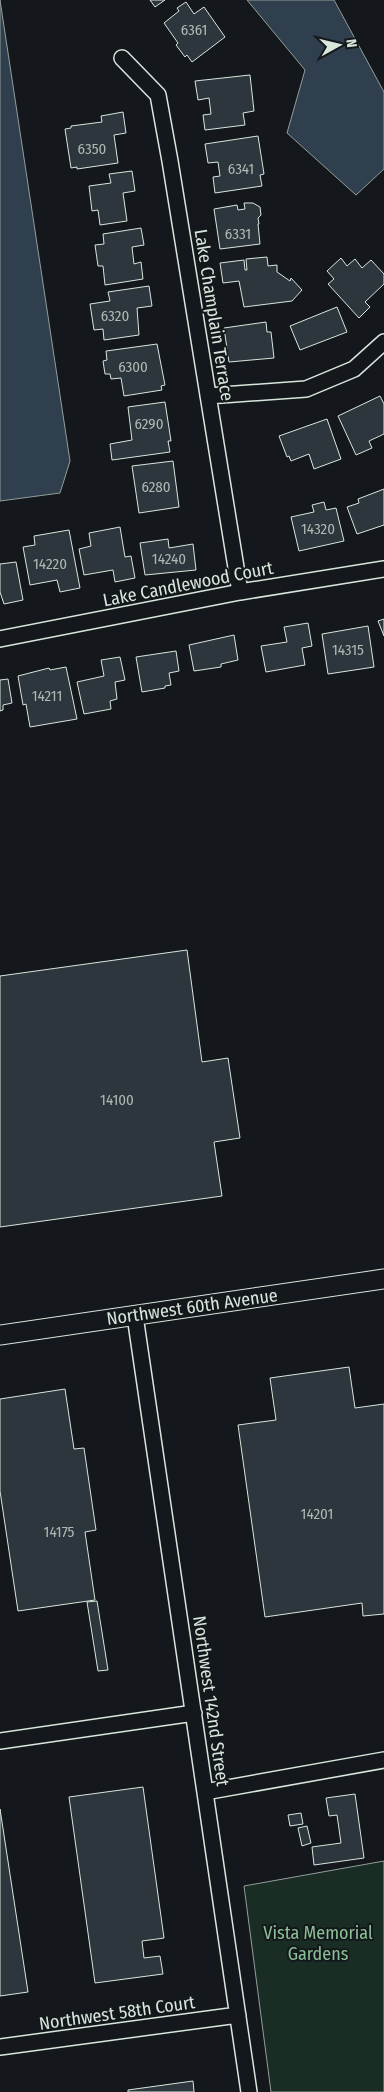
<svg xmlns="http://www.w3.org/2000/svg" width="384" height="2092" font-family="'Fira Sans Condensed',sans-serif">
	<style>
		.green { fill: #1a2d24; stroke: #939e99 }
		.water { fill: #2f3f4d; stroke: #939e99 }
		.building { fill: #2c363c; stroke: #d8e6dc }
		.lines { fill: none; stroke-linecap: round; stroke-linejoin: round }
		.minor-casing { stroke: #d8e6dc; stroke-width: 18 }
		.tertiary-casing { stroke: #d8e6dc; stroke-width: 21 }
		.minor { stroke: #14181c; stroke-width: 15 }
		.tertiary { stroke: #14181c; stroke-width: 19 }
		.labels { text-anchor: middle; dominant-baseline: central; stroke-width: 4; stroke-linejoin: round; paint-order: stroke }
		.number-label { font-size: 15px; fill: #adbab4 }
		.street-label { font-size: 18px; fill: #d8e6dc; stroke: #14181c }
		.park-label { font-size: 18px; fill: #8ac095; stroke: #14181c }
	</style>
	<rect width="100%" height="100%" fill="#14181c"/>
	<path class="green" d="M384 1861V2092H271L244 1886Z"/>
	<path class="water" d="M0 0 70 461 60 493 0 501Z
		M247 0H334L384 92V169L356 195 287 133 305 70Z"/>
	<path class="building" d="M150 0H165L155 7Z
		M186 2 194 14 204 7 225 37 192 62 187 55 185 57 176 45 178 43 164 23 179 11 177 8Z
		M250 75 254 111 243 113 245 125 205 130 203 115 211 114 209 98 198 100 195 81Z
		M123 112 126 133 114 135 118 163 77 169V167L71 168 65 129 71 128V126L102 122 101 116Z
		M258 136 264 174 260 175 262 186 215 193 213 177 220 176 218 162 208 163 205 144Z
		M132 171 135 191 123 193 127 221 100 225 98 210 92 211 89 186 111 183 109 174Z
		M244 203H253L260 207 261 215 258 218 259 224H258L260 244 220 249 214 209 237 205 238 210 245 209Z
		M141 228 144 245 132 247 134 264 141 262 143 279 105 285 103 266H98L95 245 104 244 103 234Z
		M267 257 268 266 277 265V272L290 281 291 278 302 290 292 301 244 307 239 281 223 283 220 263 244 260 245 270H247L246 259Z
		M341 258 347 266 355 259 362 268 371 260 384 274V284L365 302 370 307 359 318 328 284 334 279 327 271Z
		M149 286 152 306 137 308 139 335 104 340 103 329 94 330 90 304 110 301 108 292Z
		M337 307 347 332 300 350 290 326Z
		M266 322 267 332H271L274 358 229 362 224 328Z
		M157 344 165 385 161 386 162 390 124 396 121 378 111 379 110 374H105L103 361 107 360 106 351Z
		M380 396 384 404V434L369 441 372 448 356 455 338 416Z
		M165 402 171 441H168L170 452 112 460 110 444 132 440 128 407Z
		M327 419 341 459 314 469 309 454 291 461 289 456 287 457 279 436Z
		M173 461 179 507 139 513 132 466Z
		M384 489V525L357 534 347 507 359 503 358 499Z
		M324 502 326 510 336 508 344 541 299 551 291 517 314 512 312 505Z
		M120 527 125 557 131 556 135 578 115 582 113 570 84 575 79 549 91 546 89 533Z
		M69 530 80 588 60 592 57 580 30 585 23 547 35 545 34 536Z
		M168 539 169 548 193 544 196 570 145 575 140 543Z
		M16 562 23 600 4 604 0 592V564Z
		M384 619V636L378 621Z
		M308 623 312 646 302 648 305 665 266 672 261 646 287 642 284 627Z
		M368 626 374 667 328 674 322 634Z
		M234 635 238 660 221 664V667L194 671 189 645Z
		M176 651 179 671 169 673 171 685 165 686V688L142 692 136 657Z
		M120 657 125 680 115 682 117 699 110 701 111 709 84 714 77 682 104 676 101 660Z
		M66 667 77 719 30 727 26 704 23 705 18 676 49 668 50 670Z
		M8 679 12 703 3 705V710L0 711V680Z
		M187 950 202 1062 228 1058 240 1138 214 1142 222 1196 0 1227V976Z
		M349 1367 355 1408 384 1404V1614L363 1616 362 1603 265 1617 238 1425 276 1420 270 1378Z
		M65 1389 74 1449 84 1448 96 1530 85 1532 95 1600 18 1611 0 1491V1399Z
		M97 1601 108 1670 98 1671 87 1602Z
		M143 1787 164 1938 142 1941 144 1958 160 1956 163 1974 95 1983 69 1797Z
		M355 1794 364 1858 314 1865 312 1847 341 1843 337 1815 329 1816 326 1798Z
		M0 1809 28 1992 0 1996Z
		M301 1813 303 1824 290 1826 288 1815Z
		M307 1826 311 1843 302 1846 298 1828Z
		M193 2081 194 2092H128V2090Z"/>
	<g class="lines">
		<g class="minor-casing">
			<path id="minor" d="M122 58 158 95 170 161 240 592
				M208 396 306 389 354 369 384 342
				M0 639 240 592 384 569
				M135 1316 249 2092
				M0 1741 194 1713
				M205 1792 384 1760
				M0 2047 238 2015"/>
		</g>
		<g class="tertiary-casing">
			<path id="tertiary" d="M0 1335 384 1279"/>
		</g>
		<use href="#minor" class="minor"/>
		<use href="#tertiary" class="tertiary"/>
	</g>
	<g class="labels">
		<g class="number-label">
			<text x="194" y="30">6361</text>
			<text x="92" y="149">6350</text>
			<text x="241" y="169">6341</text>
			<text x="238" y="234">6331</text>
			<text x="115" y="316">6320</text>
			<text x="133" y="367">6300</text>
			<text x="149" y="424">6290</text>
			<text x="156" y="487">6280</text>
			<text x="318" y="529">14320</text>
			<text x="169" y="559">14240</text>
			<text x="50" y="564">14220</text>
			<text x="348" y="650">14315</text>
			<text x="47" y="696">14211</text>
			<text x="117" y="1100">14100</text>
			<text x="317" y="1514">14201</text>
			<text x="59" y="1532">14175</text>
		</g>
		<g class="street-label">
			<text transform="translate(214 315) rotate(81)">Lake Champlain Terrace</text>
			<text transform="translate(188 584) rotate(-11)">Lake Candlewood Court</text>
			<text transform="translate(192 1307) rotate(-8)">Northwest 60th Avenue</text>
			<text transform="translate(211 1701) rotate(82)">Northwest 142nd Street</text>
			<text transform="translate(117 2013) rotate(-8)">Northwest 58th Court</text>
		</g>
		<g class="park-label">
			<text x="318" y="1933">Vista Memorial<tspan x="318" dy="21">Gardens</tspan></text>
		</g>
	</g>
	<g transform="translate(339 45) rotate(82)" stroke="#14181c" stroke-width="4" paint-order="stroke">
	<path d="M0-4L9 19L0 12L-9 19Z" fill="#d8e6dc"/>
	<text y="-8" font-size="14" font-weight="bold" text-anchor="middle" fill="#d8e6dc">N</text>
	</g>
</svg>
